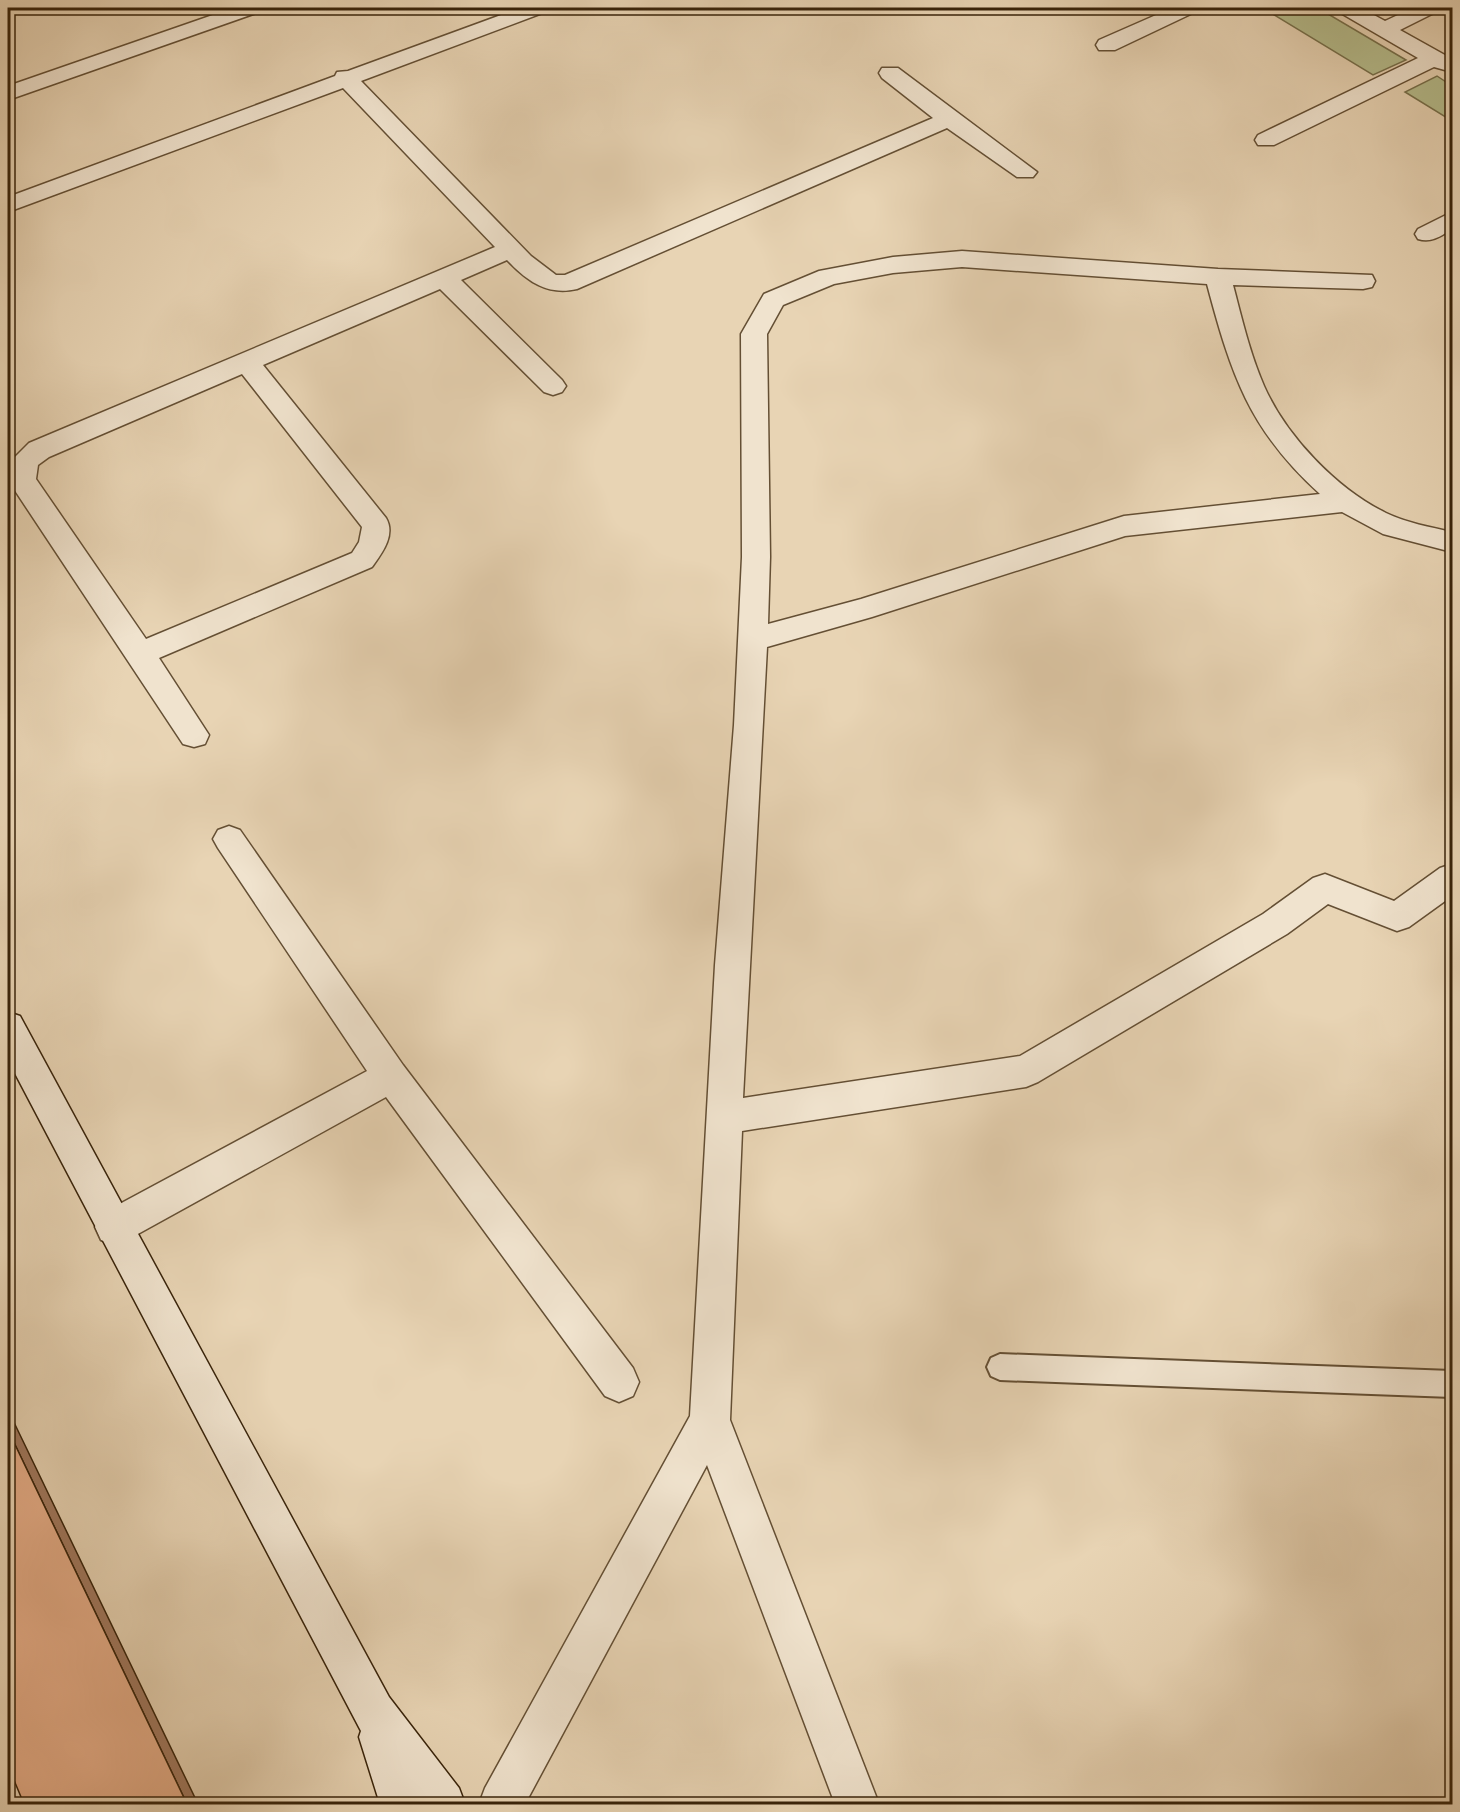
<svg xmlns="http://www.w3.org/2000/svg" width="1460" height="1812" font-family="'Old Standard TT',serif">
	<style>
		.green { fill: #b6bd8d; stroke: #77704c; stroke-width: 1.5 }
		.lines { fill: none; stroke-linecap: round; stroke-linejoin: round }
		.lane-casing { stroke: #644f34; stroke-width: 4 }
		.street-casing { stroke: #644f34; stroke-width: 3 }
		.secondary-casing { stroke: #38230a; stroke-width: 3 }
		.lane { fill: #f0e3ce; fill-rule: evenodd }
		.street { fill: #f0e3ce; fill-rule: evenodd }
		.secondary { fill: #f0e3ce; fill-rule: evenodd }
		.shaded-wall { fill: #a0785e; stroke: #38230a; stroke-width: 1.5 }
		.building { fill: #e4ac87; stroke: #38230a; stroke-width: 1.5 }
	</style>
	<rect width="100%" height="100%" fill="#e8d4b4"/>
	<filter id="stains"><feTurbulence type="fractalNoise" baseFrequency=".00333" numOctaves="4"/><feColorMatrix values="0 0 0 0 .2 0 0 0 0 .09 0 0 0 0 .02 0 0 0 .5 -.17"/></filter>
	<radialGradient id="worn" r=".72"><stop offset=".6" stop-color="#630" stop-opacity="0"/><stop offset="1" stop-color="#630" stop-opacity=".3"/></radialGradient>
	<path class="green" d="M1263 8H1318L1406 60 1373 75Z
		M1437 76 1452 86V121L1405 92Z"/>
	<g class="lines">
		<g class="lane-casing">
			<path id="lane" d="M1000 1354 1452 1371V1397L1000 1380 991 1376 987 1367 991 1358Z"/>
		</g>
		<g class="street-casing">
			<path id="street" d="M233 8H263L259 12 8 100V86Z
				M520 8H549L545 12 361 81 531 256 556 275H565L933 118 882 78 879 73 882 68H898L1037 172 1033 177H1017L947 128 577 289C547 296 527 281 507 260L461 280 562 380 566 386 562 392 553 395 544 392 440 289 263 365 386 518C396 535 382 553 372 567L159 658 209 735 205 744 194 747 183 744 8 480 11 461 29 443 495 247 343 88 8 212V197L335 76 337 72 348 71ZM242 374 362 527 359 542 352 553 146 639 36 479 38 465 49 457Z
				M1172 8H1199L1195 12 1115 50H1099L1096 45 1099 40Z
				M1335 8H1361L1385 21 1413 8H1439L1436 12 1400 30 1452 59V72L1434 67 1274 145H1258L1255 140 1258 135 1418 58 1339 12Z
				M1452 212V229C1441 236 1432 243 1418 239L1415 234 1418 229Z
				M962 251 1218 269 1372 275 1375 281 1372 287 1363 289 1233 285C1242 319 1250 354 1264 386 1286 436 1337 489 1386 513 1407 523 1430 527 1452 532V552L1383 534 1342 512 1125 536 872 617 767 647 743 1098 1020 1056 1263 914 1313 878 1325 874 1394 901 1440 868 1452 864V896L1409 927 1397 931 1328 904 1287 934 1038 1082 1026 1087 742 1131 730 1420 879 1804H835L707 1465 525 1804H479L485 1788 690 1416 715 965 734 725 742 557 741 334 764 294 819 271 893 257ZM962 267 1207 284C1231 374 1249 430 1320 494L1124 516 861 599 768 624 770 557 767 334 783 305 834 284 893 273Z
				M229 826 240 830 403 1065 633 1368 639 1382 633 1396 619 1402 605 1396 386 1097 127 1240 114 1245 101 1240 95 1227 101 1214 367 1071 218 848 213 839 218 830Z"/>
		</g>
		<g class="secondary-casing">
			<path id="secondary" d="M8 1012 20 1016 389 1697 459 1788 465 1804H380L359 1737 361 1731 8 1060Z"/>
		</g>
		<use href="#lane" class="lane"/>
		<use href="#street" class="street"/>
		<use href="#secondary" class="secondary"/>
	</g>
	<path class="shaded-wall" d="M8 1410 198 1804H187L8 1430Z"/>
	<path class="building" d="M8 1430 187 1804H24L8 1766Z"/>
	<rect width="1460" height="1812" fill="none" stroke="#e8d4b4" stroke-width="30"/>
	<rect x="9" y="9" width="1442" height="1794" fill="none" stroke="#38230a" stroke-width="3"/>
	<rect x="15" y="15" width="1430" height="1782" fill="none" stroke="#38230a" stroke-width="1.5"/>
	<rect width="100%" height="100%" filter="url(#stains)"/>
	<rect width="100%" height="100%" fill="url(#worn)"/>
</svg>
